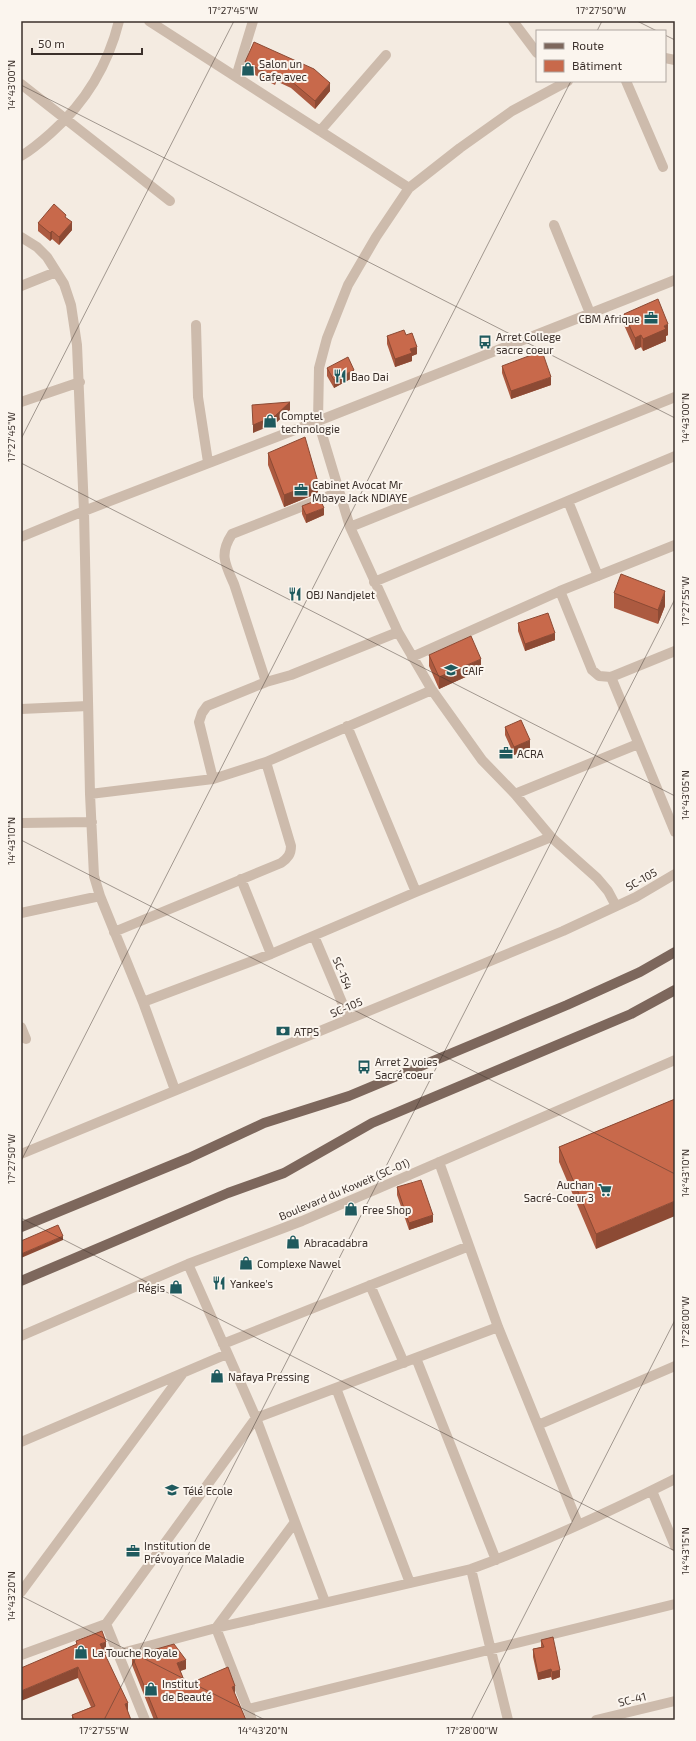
<svg xmlns="http://www.w3.org/2000/svg" width="696" height="1741" font-family="'Exo 2',sans-serif">
	<style>
		.lines { fill: none; stroke-linecap: round; stroke-linejoin: round }
		.minor { stroke: #cdbbac; stroke-width: 10 }
		.major { stroke: #7d675c; stroke-width: 10 }
		.wall { fill: #ac5a40 }
		.shaded-wall { fill: #8c4a34 }
		.building { fill: #c8694b; stroke: #8c4a34 }
		.ticks { fill: none; stroke: #3b302b; stroke-width: 1; stroke-opacity: 0.45 }
		.labels { text-anchor: middle; dominant-baseline: central; stroke-width: 4; stroke-linejoin: round; paint-order: stroke }
		.poi-label { font-size: 11px; fill: #3b302b; stroke: #fbf5ee; text-anchor: start }
		.street-label { font-size: 11px; fill: #3b302b; stroke: #fbf5ee }
		.neatline { fill: none; stroke: #3b302b; stroke-width: 1.5 }
		.ticks-label { font-size: 10px; text-anchor: middle; fill: #3b302b }
	</style>
	<rect width="100%" height="100%" fill="#f4ebe1"/>
	<g class="lines">
		<path class="minor" d="M149 21 409 188
			M513 21 537 53
			M665 58 675 60
			M236 77 253 21
			M568 81 512 111 460 148 409 188 376 237 348 285 327 338 319 368 318 421 350 527 398 632 432 690 482 760 515 794 551 837 597 878 608 891 616 906
			M626 81 663 167
			M21 84 170 201
			M320 131 386 55
			M21 156C33 149 43 140 52 132 87 101 108 65 119 21
			M554 225 590 313
			M21 237 37 247 47 257 64 284 71 305 77 345 84 511 90 794 94 876 100 896 143 1002 175 1090
			M21 286 56 272
			M196 325 198 397 208 462
			M21 402 80 382
			M568 501 598 576
			M350 527 675 397
			M21 537 84 511 318 421 675 280
			M374 582 675 456
			M560 591 592 670 599 676 611 677 675 651
			M412 657 560 591 675 545
			M611 677 675 832
			M266 682 234 584C225 564 219 554 232 534L339 492
			M21 709 88 706
			M347 726 416 892
			M213 779 199 722 202 713 207 706 266 682 291 675 398 632
			M90 794 213 779 266 762 432 690
			M515 794 638 744
			M21 823 92 822
			M241 879 271 954
			M21 913 100 896
			M114 932 281 863C288 858 291 854 291 846L266 762
			M314 936 349 1019
			M143 1002 271 954 416 892 551 837
			M21 1027 26 1039
			M21 1154 563 931 636 897 675 874
			M439 1162 498 1327 578 1524
			M188 1264 256 1418 325 1602
			M370 1285 404 1363
			M21 1336 188 1264 302 1221 377 1189 675 1060
			M223 1344 469 1246
			M416 1358 496 1560
			M336 1388 410 1583
			M538 1425 675 1366
			M21 1442 227 1354
			M652 1491 675 1546
			M471 1569 508 1720
			M21 1592 183 1373
			M106 1624 145 1720
			M118 1654 216 1628 471 1569C540 1544 609 1512 675 1479
			M21 1655 106 1624 256 1418 498 1327
			M248 1709 675 1604
			M252 1720 216 1628 295 1522
			M596 1720 675 1701"/>
		<path class="major" d="M21 1227 189 1158 264 1123 349 1096 567 1005 640 972 675 952
			M21 1281 228 1193 284 1173 372 1123 631 1014 675 990"/>
	</g>
	<path class="wall" d="M245 62 330 91 315 109 291 88 276 81 275 85 245 70Z
		M66 218 72 230 59 245 52 239 50 241 38 231V223Z
		M624 314 668 335 666 336V341L643 351 641 347 635 350 624 325Z
		M406 335 417 354 412 356V361L395 367 387 344V336Z
		M502 366 551 385 511 399 502 373Z
		M327 368 354 377 334 388 327 376Z
		M268 453 318 493 284 507 268 465Z
		M302 506 324 515 306 523 302 514Z
		M614 593 665 606 658 624 614 608Z
		M518 623 555 640 525 651 518 631Z
		M429 655 481 670 439 689 429 666Z
		M505 727 530 748 514 755 505 735Z
		M675 1099 596 1249 559 1162V1147Z
		M397 1187 433 1222 409 1230 397 1195Z
		M541 1640 560 1677 552 1680 551 1677 538 1680 533 1657V1649L541 1647Z
		M76 1641 106 1653H104L131 1720H72V1715L91 1707 78 1678Z
		M132 1656 186 1669 180 1671 186 1685 235 1694 246 1720H154L132 1665Z"/>
	<path class="shaded-wall" d="M276 74V81L275 85V77Z
		M330 83V91L315 109V101Z
		M72 222V230L59 245V237Z
		M52 231V239L50 241V233Z
		M668 324V335L666 336V341L643 351V339L664 326Z
		M641 335V347L635 350V338Z
		M417 347V354L412 356V361L395 367V359L410 349Z
		M354 370V377L334 388V380Z
		M551 377V385L511 399V391Z
		M290 402V410L275 424 253 433V425Z
		M318 482V493L284 507V495Z
		M324 508V515L306 523V515Z
		M665 591V606L658 624V610Z
		M555 633V640L525 651V644Z
		M481 659V670L439 689V677Z
		M530 740V748L514 755V747Z
		M675 1201V1216L596 1249V1234Z
		M433 1215V1222L409 1230V1223Z
		M63 1236V1240L21 1258V1254Z
		M106 1642V1653L100 1655V1644Z
		M186 1660V1669L177 1672V1663Z
		M78 1667V1678L21 1701V1691Z
		M551 1669V1677L538 1680V1673Z
		M560 1670V1677L552 1680V1672Z
		M235 1686V1695L232 1687Z
		M128 1703V1714L125 1704Z"/>
	<path class="building" d="M254 42 314 69 330 83 315 101 291 81 276 74 275 77 245 62Z
		M54 204 66 215 65 217 72 222 59 237 52 231 50 233 38 223Z
		M658 299 668 324 664 326 666 329 643 339 641 335 635 338 624 314Z
		M404 330 406 335 412 333 417 347 410 349 412 353 395 359 387 336Z
		M542 351 551 377 511 391 502 366Z
		M348 357 354 370 334 380 327 368Z
		M290 402 275 416 253 425 252 405Z
		M305 437 318 482 284 495 268 453Z
		M320 499 324 508 306 515 302 506Z
		M621 574 665 591 658 610 614 593Z
		M548 613 555 633 525 644 518 623Z
		M471 636 481 659 439 677 429 655Z
		M521 720 530 740 514 747 505 727Z
		M675 1099V1201L596 1234 559 1147Z
		M421 1180 433 1215 409 1223 397 1187Z
		M58 1225 63 1236 21 1254V1241Z
		M102 1631 106 1642 100 1644 128 1703 125 1704 131 1720H74L72 1715 95 1706 78 1667 21 1691V1668L77 1644 76 1641Z
		M553 1637 560 1670 552 1672 551 1669 538 1673 533 1649 544 1647 541 1640Z
		M174 1644 186 1660 177 1663 186 1685 228 1667 235 1686 232 1687 246 1720H158L132 1656Z"/>
	<path class="ticks" d="M637 21 657 31M597 31 602 21M665 35 675 40M21 85 675 418M21 439 234 21M21 463 675 796M21 840 675 1174M21 1161 571 81M21 1218 675 1551M21 1596 265 1720M104 1720 675 599M471 1720 675 1320"/>
	<defs>
		<g id="shop-bare" transform="scale(1.08)"><path d="M-5-2.5h2.3a2.7 3.5 0 0 1 5.4 0H5L5.5 6h-11ZM-1.5-2.5h3a1.5 2.3 0 0 0-3 0Z" fill="#1f5a5e" stroke="#fbf5ee" stroke-width="2.5" paint-order="stroke"/></g>
		<g id="office-bare" transform="scale(1.08)"><path d="M-6-3h4V-5.5h4V-3h4V5H-6ZM-1-4.5V-3h2v-1.5ZM-6 0V1H6V0Z" fill="#1f5a5e" stroke="#fbf5ee" stroke-width="2.5" paint-order="stroke"/></g>
		<g id="bus-bare" transform="scale(1.08)"><path d="M-5-6H5V4H4V6H2V4H-2V6H-4V4H-5ZM-3.5-4V0h7V-4ZM-3.5 1.2v1.5H-2V1.2ZM2 1.2v1.5H3.5V1.2Z" fill="#1f5a5e" stroke="#fbf5ee" stroke-width="2.5" paint-order="stroke"/></g>
		<g id="restaurant-bare" transform="scale(1.08)"><path d="M-5-6h1v4h1v-4h1v4h1v-4h1v5L-1.5 .5V6h-2V.5L-5-1ZM5-6V6H3V1.5H1.5Q1.5-4 5-6Z" fill="#1f5a5e" stroke="#fbf5ee" stroke-width="2.5" paint-order="stroke"/></g>
		<g id="school-bare" transform="scale(1.08)"><path d="M0-5L7-2L0 1L-7-2ZM-4 1L0 2.5L4 1V4Q0 6-4 4Z" fill="#1f5a5e" stroke="#fbf5ee" stroke-width="2.5" paint-order="stroke"/></g>
		<g id="bank-bare" transform="scale(1.08)"><path d="M-6-4H6V4H-6ZM0-2.3a2.3 2.3 0 1 0 0 4.6a2.3 2.3 0 1 0 0-4.6Z" fill="#1f5a5e" stroke="#fbf5ee" stroke-width="2.5" paint-order="stroke"/></g>
		<g id="supermarket-bare" transform="scale(1.08)"><path d="M-6-5.5h2.5l.6 2H6L4.5 2H-2.5L-4.4-4H-6ZM-1.5 3.2a1.3 1.3 0 1 0 .1 0ZM3 3.2a1.3 1.3 0 1 0 .1 0Z" fill="#1f5a5e" stroke="#fbf5ee" stroke-width="2.5" paint-order="stroke"/></g>
	</defs>
	<g fill-rule="evenodd">
		<use href="#shop-bare" x="248" y="69"/>
		<use href="#office-bare" x="651" y="318"/>
		<use href="#bus-bare" x="485" y="342"/>
		<use href="#restaurant-bare" x="340" y="376"/>
		<use href="#shop-bare" x="270" y="421"/>
		<use href="#office-bare" x="301" y="490"/>
		<use href="#restaurant-bare" x="295" y="594"/>
		<use href="#school-bare" x="451" y="670"/>
		<use href="#office-bare" x="506" y="753"/>
		<use href="#bank-bare" x="283" y="1031"/>
		<use href="#bus-bare" x="364" y="1067"/>
		<use href="#supermarket-bare" x="605" y="1190"/>
		<use href="#shop-bare" x="351" y="1209"/>
		<use href="#shop-bare" x="293" y="1242"/>
		<use href="#shop-bare" x="246" y="1263"/>
		<use href="#restaurant-bare" x="219" y="1283"/>
		<use href="#shop-bare" x="176" y="1287"/>
		<use href="#shop-bare" x="217" y="1376"/>
		<use href="#school-bare" x="172" y="1490"/>
		<use href="#office-bare" x="133" y="1551"/>
		<use href="#shop-bare" x="81" y="1652"/>
		<use href="#shop-bare" x="151" y="1689"/>
	</g>
	<g class="labels">
		<g class="poi-label">
			<text x="259" y="63">Salon un<tspan x="259" dy="13">Cafe avec</tspan></text>
			<text x="640" y="318" text-anchor="end">CBM Afrique</text>
			<text x="496" y="336">Arret College<tspan x="496" dy="13">sacre coeur</tspan></text>
			<text x="351" y="376">Bao Dai</text>
			<text x="281" y="415">Comptel<tspan x="281" dy="13">technologie</tspan></text>
			<text x="312" y="484">Cabinet Avocat Mr<tspan x="312" dy="13">Mbaye Jack NDIAYE</tspan></text>
			<text x="306" y="594">OBJ Nandjelet</text>
			<text x="462" y="670">CAIF</text>
			<text x="517" y="753">ACRA</text>
			<text x="294" y="1031">ATPS</text>
			<text x="375" y="1061">Arret 2 voies<tspan x="375" dy="13">Sacré coeur</tspan></text>
			<text x="594" y="1184" text-anchor="end">Auchan<tspan x="594" dy="13">Sacré-Coeur 3</tspan></text>
			<text x="362" y="1209">Free Shop</text>
			<text x="304" y="1242">Abracadabra</text>
			<text x="257" y="1263">Complexe Nawel</text>
			<text x="230" y="1283">Yankee's</text>
			<text x="165" y="1287" text-anchor="end">Régis</text>
			<text x="228" y="1376">Nafaya Pressing</text>
			<text x="183" y="1490">Télé Ecole</text>
			<text x="144" y="1545">Institution de<tspan x="144" dy="13">Prévoyance Maladie</tspan></text>
			<text x="92" y="1652">La Touche Royale</text>
			<text x="162" y="1683">Institut<tspan x="162" dy="13">de Beauté</tspan></text>
		</g>
		<g class="street-label">
			<text transform="translate(641 879) rotate(-29)">SC-105</text>
			<text transform="translate(343 973) rotate(67)">SC-154</text>
			<text transform="translate(346 1007) rotate(-23)">SC-105</text>
			<text transform="translate(344 1189) rotate(-23)">Boulevard du Koweit (SC-01)</text>
			<text transform="translate(632 1699) rotate(-14)">SC-41</text>
		</g>
	</g>
	<rect width="696" height="1741" fill="none" stroke="#fbf5ee" stroke-width="44"/>
	<rect x="536" y="30" width="130" height="52" fill="#fbf5ee" stroke="#aea6a0"/>
	<rect x="544" y="43" width="20" height="6" fill="#7d675c" stroke="#aea6a0"/>
	<text x="572" y="50" font-size="12" fill="#3b302b">Route</text>
	<rect x="544" y="60" width="20" height="12" fill="#c8694b" stroke="#aea6a0"/>
	<text x="572" y="70" font-size="12" fill="#3b302b">Bâtiment</text>
	<path d="M32 48v6h110v-6" fill="none" stroke="#3b302b" stroke-width="2"/>
	<text x="38" y="48" font-size="12" fill="#3b302b" stroke="#fbf5ee" stroke-width="3" paint-order="stroke">50 m</text>
	<rect x="22" y="22" width="652" height="1697" class="neatline"/>
	<g class="ticks-label">
		<text x="233" y="14">17°27'45"W</text>
		<text x="601" y="14">17°27'50"W</text>
		<text transform="translate(11 85) rotate(-90)" y="4">14°43'00"N</text>
		<text transform="translate(685 418) rotate(-90)" y="4">14°43'00"N</text>
		<text transform="translate(11 437) rotate(-90)" y="4">17°27'45"W</text>
		<text transform="translate(685 601) rotate(-90)" y="4">17°27'55"W</text>
		<text transform="translate(685 795) rotate(-90)" y="4">14°43'05"N</text>
		<text transform="translate(11 841) rotate(-90)" y="4">14°43'10"N</text>
		<text transform="translate(11 1159) rotate(-90)" y="4">17°27'50"W</text>
		<text transform="translate(685 1173) rotate(-90)" y="4">14°43'10"N</text>
		<text transform="translate(685 1322) rotate(-90)" y="4">17°28'00"W</text>
		<text transform="translate(685 1551) rotate(-90)" y="4">14°43'15"N</text>
		<text transform="translate(11 1596) rotate(-90)" y="4">14°43'20"N</text>
		<text x="104" y="1734">17°27'55"W</text>
		<text x="263" y="1734">14°43'20"N</text>
		<text x="472" y="1734">17°28'00"W</text>
	</g>
</svg>
